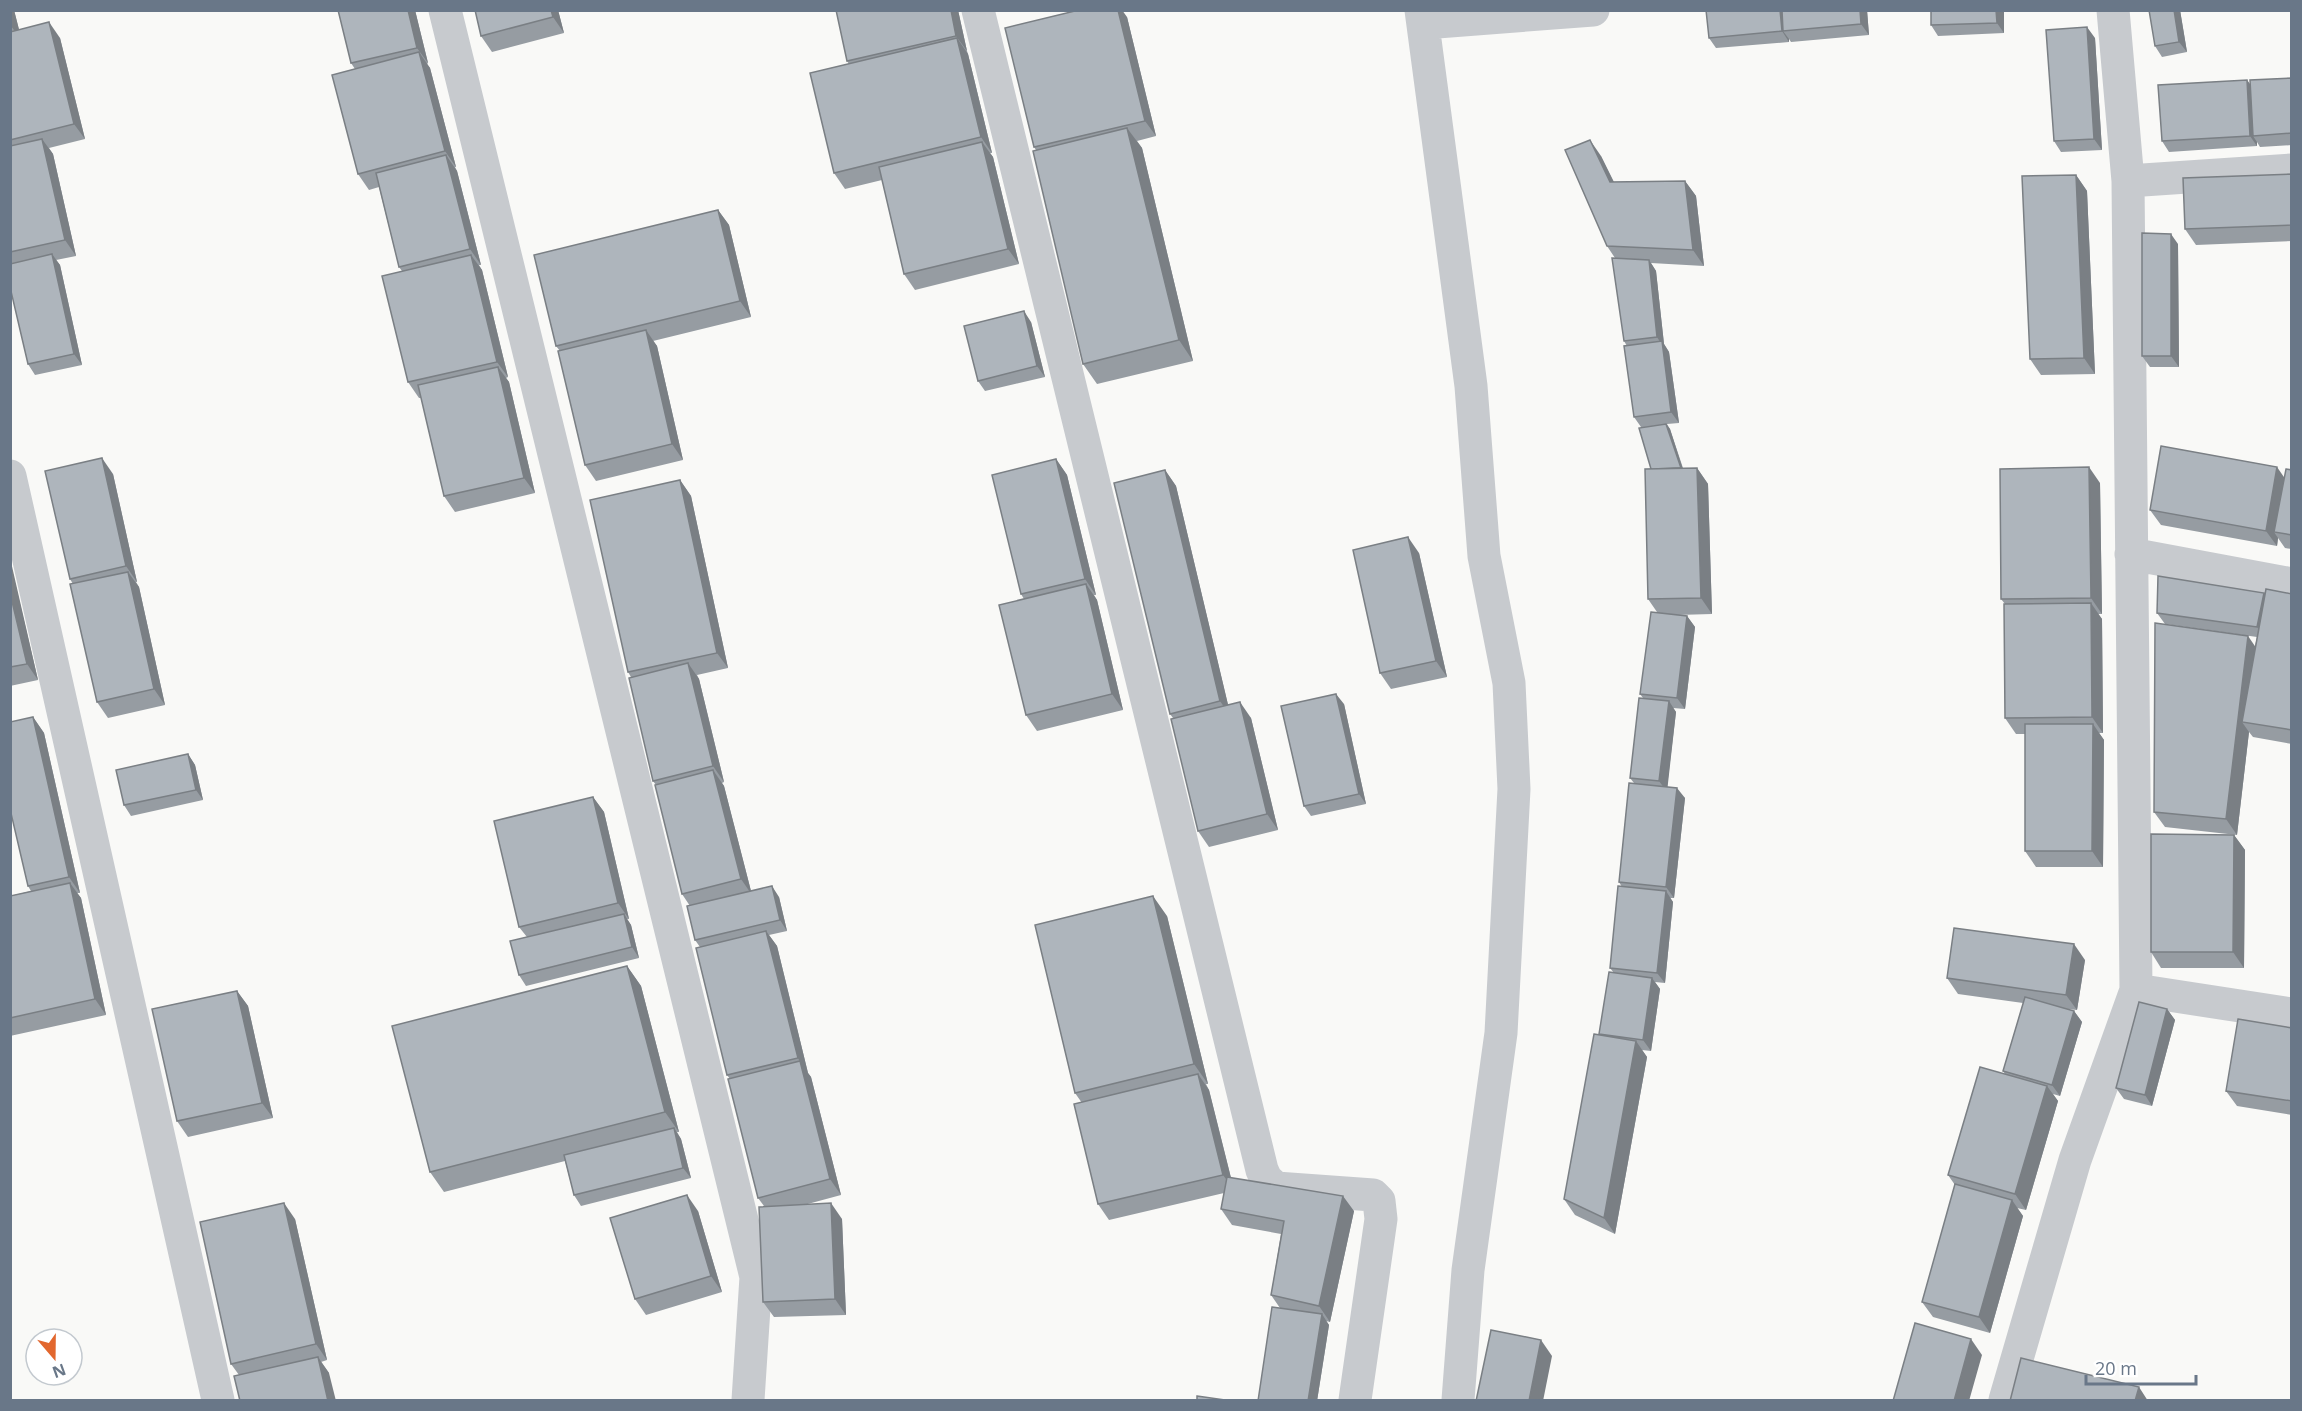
<svg xmlns="http://www.w3.org/2000/svg" width="2302" height="1411" font-family="'Open Sans',sans-serif">
	<style>
		.lines { fill: none; stroke-linecap: round; stroke-linejoin: round }
		.minor { stroke: #c7cace; stroke-width: 33 }
		.wall { fill: #969ca2 }
		.shaded-wall { fill: #7a7f84 }
		.building { fill: #aeb5bc; stroke: #7a7f84; stroke-width: 1.5 }
	</style>
	<rect width="100%" height="100%" fill="#f9f9f7"/>
	<g class="lines">
		<path class="minor" d="M445 10 756 1277 748 1400
			M978 10 1262 1170 1266 1179 1276 1188 1373 1195 1379 1201 1381 1219 1355 1400
			M1421 10 1471 386 1484 556 1509 683 1514 789 1501 1033 1468 1270 1458 1400
			M1424 23 1593 10
			M2128 181 2292 170
			M10 476 218 1400
			M2131 554 2292 584
			M2136 990 2292 1014
			M2005 1400 2075 1160 2136 990 2128 181 2113 10"/>
	</g>
	<path class="wall" d="M10 10H14L19 30 60 38 85 139 49 148 53 154 76 256 56 260 60 265 82 365 35 375 28 364 10 287Z
		M338 10H415L428 63 427 64 430 68 456 167H455L457 171 481 265H479L482 270 508 377 506 378 509 382 535 493 455 512 444 496 421 398H419L408 382 402 271 399 267 379 187 369 190 358 174 355 69 351 63Z
		M475 10H558L564 33 492 52 481 36Z
		M836 10H958L967 51 968 54 992 153H990L993 157 1019 264 915 290 904 274 882 180 845 189 834 173 849 64 847 61Z
		M1867 10 1869 35 1791 42 1789 39V42L1716 48 1709 38Z
		M1931 10H2004V33L1938 36 1931 25Z
		M2180 10 2187 52 2162 57 2155 46Z
		M1127 17 1156 136 1137 141 1142 148 1193 361 1097 384 1083 364 1036 150 1034 147Z
		M2095 38 2102 150 2061 152 2054 141Z
		M2292 78V145L2260 147 2257 142V146L2169 152 2162 141 2247 80 2250 84Z
		M1601 156 1614 182 1685 181 1696 196 1704 266 1651 263 1656 271 1664 344 1669 352 1679 423 1667 424 1670 429 1683 468H1697L1708 484 1712 614 1677 615 1687 616 1695 627 1685 709 1673 708 1676 712 1667 787 1685 798 1674 898H1670L1673 902 1665 983 1655 982 1660 989 1651 1051 1642 1050 1647 1057 1615 1234 1575 1215 1564 1199 1614 973 1610 968 1622 887 1619 882 1634 783 1630 778 1643 698 1640 694 1657 612 1648 599 1651 469 1641 427 1634 417 1627 346 1624 341 1615 258 1607 246Z
		M2292 174V241L2196 245 2185 229Z
		M2076 175 2087 191 2095 374 2041 375 2030 359Z
		M718 210 729 225 751 317 653 341 657 346 683 460 596 481 585 465 560 351 556 346Z
		M2178 244 2179 367H2150L2142 356Z
		M1031 322 1045 377 985 391 978 381Z
		M1056 459 1067 475 1096 595H1094L1097 600 1123 710 1037 731 1026 715 1024 599 1021 594Z
		M1165 470 1176 486 1228 705 1251 718 1278 830 1209 847 1198 831 1173 718 1170 714Z
		M2292 470V549L2285 548 2278 538 2277 546 2161 525 2150 510 2284 477Z
		M113 474 137 582H136L139 587 165 705 108 718 97 702 73 584 70 579Z
		M680 480 691 496 728 668 697 675 699 679 724 782 722 783 724 786 751 891 779 897 787 931 769 935 777 946 808 1073 811 1077 841 1195 804 1205 842 1219 846 1315 774 1317 763 1302 764 1206 758 1198 730 1079 727 1075 700 947 695 940 690 906 682 894 656 785 653 781 631 677 628 672Z
		M2100 483 2102 614H2098L2102 619 2103 733H2099L2104 740 2103 867H2036L2025 851V734H2016L2005 718V604L2001 599Z
		M1419 553 1447 677 1391 689 1380 673Z
		M10 561 38 680 10 686Z
		M2265 594H2292V744L2253 737 2249 732 2237 835 2165 827 2154 812 2255 646 2257 637 2165 624 2157 613Z
		M1344 704 1366 804 1311 816 1304 806Z
		M33 717 44 733 80 893H77L81 898 106 1015 10 1036V896L31 891 28 886Z
		M188 754 195 765 203 800 131 816 124 805Z
		M593 797 604 812 629 919H627L631 925 639 958 526 986 519 975 527 937 519 927Z
		M2234 835 2245 850 2244 968H2161L2151 952Z
		M1167 916 1208 1084H1206L1209 1090 1231 1178 1354 1211 1330 1322 1326 1321 1329 1325 1317 1401H1258L1280 1308 1271 1295 1281 1234 1232 1225 1221 1209 1224 1193 1109 1220 1098 1204 1082 1103 1075 1093Z
		M2085 960 2077 1010 2067 1009 2074 1011 2082 1022 2060 1096 2053 1094 2058 1101 2026 1210 2017 1208 2023 1216 1990 1333 1933 1317 1922 1302 1955 1185 1948 1175 2005 1074 2003 1071 2023 1003 1958 994 1947 978Z
		M627 966 641 986 679 1132H677L681 1139 691 1178 581 1206 574 1195 565 1161 444 1192 430 1172Z
		M237 991 248 1006 273 1118 188 1137 177 1121Z
		M2167 1009 2175 1020 2152 1106 2124 1099 2116 1088Z
		M2292 1028V1115L2237 1106 2226 1091Z
		M698 1211 722 1292 646 1315 635 1299Z
		M295 1219 327 1360 321 1362 329 1373 239 1375 231 1364Z"/>
	<path class="shaded-wall" d="M10 10H14L22 41 11 26Z
		M408 10H415L428 63 417 48Z
		M551 10H558L564 33 553 17Z
		M951 10H958L967 51 956 36Z
		M1118 10H1122L1127 17 1156 136 1145 121Z
		M1780 10H1786L1783 31 1789 39V42L1782 31Z
		M1860 10H1867L1869 35 1861 24Z
		M1996 10H2004V33L1997 23Z
		M2174 10H2180L2187 52 2179 42Z
		M49 22 60 38 85 139 74 124Z
		M2087 27 2095 38 2102 150 2094 139Z
		M957 38 968 54 992 153 981 137Z
		M419 52 430 68 456 167 445 151Z
		M2247 80 2254 90 2253 136 2257 142V146L2250 136Z
		M1127 128 1142 148 1193 361 1179 340Z
		M42 139 53 154 76 256 65 240Z
		M1590 140 1601 156 1621 197 1610 182Z
		M982 142 993 157 1019 264 1008 249Z
		M446 155 457 171 481 265 470 249Z
		M2076 175 2087 191 2095 374 2084 358Z
		M1685 181 1696 196 1704 266 1693 250Z
		M718 210 729 225 751 317 740 301Z
		M2171 234 2178 244 2179 367 2171 356Z
		M52 254 60 265 82 365 74 354Z
		M471 255 482 270 508 377 497 362Z
		M1649 260 1656 271 1664 344 1669 352 1679 423 1671 412 1662 345 1657 337Z
		M1024 311 1031 322 1045 377 1037 366Z
		M646 330 657 346 683 460 672 444Z
		M498 367 509 382 535 493 524 478Z
		M1666 424 1670 429 1685 476 1682 470Z
		M102 458 113 474 137 582 126 566Z
		M1056 459 1067 475 1096 595 1085 579Z
		M2089 467 2100 483 2102 614 2091 598Z
		M2277 467 2288 483 2274 532 2278 538 2277 546 2266 531Z
		M1697 468 1708 484 1712 614 1701 598Z
		M1165 470 1176 486 1231 717 1220 701Z
		M680 480 691 496 728 668 717 653Z
		M1408 537 1419 553 1447 677 1436 661Z
		M10 561 11 562 38 680 27 664 10 593Z
		M128 572 139 587 165 705 154 689Z
		M1086 584 1097 600 1123 710 1112 694Z
		M2264 593 2271 604 2265 638 2257 627Z
		M2091 603 2102 619 2103 733 2092 717Z
		M1687 616 1695 627 1685 709 1677 698Z
		M2248 636 2259 652 2242 722 2249 732 2237 835 2226 819Z
		M688 663 699 679 724 782 713 766Z
		M1336 694 1344 704 1366 804 1359 794Z
		M1669 701 1676 712 1667 792 1659 781Z
		M1240 702 1251 718 1278 830 1267 814Z
		M33 717 44 733 80 893 69 877Z
		M2093 724 2104 740 2103 867 2092 851Z
		M188 754 195 765 203 800 196 790Z
		M713 770 724 786 752 895 741 879Z
		M1677 788 1685 798 1674 898 1666 887Z
		M593 797 604 812 629 919 618 903Z
		M2234 835 2245 850 2244 968 2233 952Z
		M70 883 81 898 106 1015 95 999Z
		M772 886 779 897 787 931 780 920Z
		M1666 891 1673 902 1665 983 1657 973Z
		M1153 896 1167 916 1208 1084 1194 1064Z
		M624 914 631 925 639 958 632 947Z
		M766 931 777 946 808 1073 811 1077 841 1195 830 1179 800 1062 798 1058Z
		M2074 944 2085 960 2077 1010 2066 995Z
		M627 966 641 986 679 1132 665 1112Z
		M1652 978 1660 989 1651 1051 1643 1040Z
		M237 991 248 1006 273 1118 262 1103Z
		M2167 1009 2175 1020 2152 1106 2145 1095Z
		M2074 1011 2082 1022 2060 1096 2052 1085Z
		M1636 1041 1647 1057 1615 1234 1604 1218Z
		M1198 1074 1209 1090 1234 1190 1223 1175Z
		M2047 1086 2058 1101 2026 1210 2015 1194Z
		M674 1128 681 1139 691 1178 683 1168Z
		M687 1195 698 1211 722 1292 711 1276Z
		M1343 1196 1354 1211 1330 1322 1319 1306Z
		M2012 1200 2023 1216 1990 1333 1979 1317Z
		M284 1203 295 1219 327 1360 316 1344Z
		M831 1203 842 1219 846 1315 835 1299Z
		M1322 1314 1329 1325 1317 1401H1308Z
		M1971 1339 1982 1355 1969 1401H1954Z
		M1541 1340 1552 1356 1543 1401H1529Z
		M318 1357 329 1373 336 1401H328Z
		M2139 1387 2148 1401H2135Z"/>
	<path class="building" d="M338 10H408L417 48 351 63Z
		M475 10H551L553 17 481 36Z
		M836 10H951L956 36 847 61Z
		M1079 10H1118L1145 121 1034 147 1005 28Z
		M1706 10H1780L1782 31 1709 38Z
		M1782 10H1860L1861 24 1783 31Z
		M1931 10H1996L1997 23 1931 25Z
		M2149 10H2174L2179 42 2155 46Z
		M49 22 74 124 10 140V32Z
		M2087 27 2094 139 2054 141 2046 30Z
		M957 38 981 137 834 173 810 73Z
		M419 52 445 151 358 174 332 75Z
		M2292 78V133L2253 136 2250 80Z
		M2247 80 2250 136 2162 141 2158 85Z
		M1127 128 1179 340 1083 364 1033 151Z
		M42 139 65 240 10 252V146Z
		M1590 140 1610 182 1685 181 1693 250 1607 246 1565 150Z
		M982 142 1008 249 904 274 879 167Z
		M446 155 470 249 399 267 376 173Z
		M2292 174V225L2185 229 2183 178Z
		M2076 175 2084 358 2030 359 2022 176Z
		M718 210 740 301 556 346 534 255Z
		M2142 233 2171 234V356H2142Z
		M52 254 74 354 28 364 10 287V264Z
		M471 255 497 362 408 382 382 276Z
		M1612 258 1649 260 1657 337 1624 341Z
		M1024 311 1037 366 978 381 964 326Z
		M646 330 672 444 585 465 558 351Z
		M1662 341 1671 412 1634 417 1624 346Z
		M498 367 524 478 444 496 418 385Z
		M1666 424 1681 468 1651 469 1639 428Z
		M2161 446 2277 467 2266 531 2150 510Z
		M102 458 126 566 70 579 45 471Z
		M1056 459 1085 579 1021 594 992 475Z
		M2089 467 2091 598 2001 599 2000 469Z
		M1697 468 1701 598 1648 599 1645 469Z
		M2286 469 2292 470V535L2274 532Z
		M1165 470 1220 701 1170 714 1114 483Z
		M680 480 717 653 628 672 590 500Z
		M1408 537 1436 661 1380 673 1353 550Z
		M128 572 154 689 97 702 70 584Z
		M2158 576 2264 593 2257 627 2157 613Z
		M1086 584 1112 694 1026 715 999 605Z
		M2266 589 2292 594V730L2242 722Z
		M10 593 27 664 10 667Z
		M2091 603 2092 717 2005 718 2004 604Z
		M1651 612 1687 616 1677 698 1640 694Z
		M2155 623 2248 636 2226 819 2154 812Z
		M688 663 713 766 653 781 629 678Z
		M1336 694 1359 794 1304 806 1281 706Z
		M1639 698 1669 701 1659 781 1630 778Z
		M1240 702 1267 814 1198 831 1171 719Z
		M33 717 69 877 28 886 10 809V722Z
		M2025 724H2093L2092 851H2025Z
		M188 754 196 790 124 805 116 770Z
		M713 770 741 879 682 894 655 785Z
		M1629 783 1677 788 1666 887 1619 882Z
		M593 797 618 903 519 927 494 821Z
		M2151 834 2234 835 2233 952H2151Z
		M70 883 95 999 10 1018V896Z
		M772 886 780 920 695 940 687 906Z
		M1618 886 1666 891 1657 973 1610 968Z
		M1153 896 1194 1064 1075 1093 1035 925Z
		M624 914 632 947 519 975 510 941Z
		M1954 928 2074 944 2066 995 1947 978Z
		M766 931 798 1058 727 1075 696 948Z
		M627 966 665 1112 430 1172 392 1026Z
		M1609 972 1652 978 1643 1040 1599 1034Z
		M237 991 262 1103 177 1121 152 1009Z
		M2025 997 2074 1011 2052 1085 2003 1071Z
		M2139 1002 2167 1009 2145 1095 2116 1088Z
		M2238 1019 2292 1028V1101L2226 1091Z
		M1594 1034 1636 1041 1604 1218 1564 1199Z
		M800 1061 830 1179 758 1198 728 1079Z
		M1980 1067 2047 1086 2015 1194 1948 1175Z
		M1198 1074 1223 1175 1098 1204 1074 1104Z
		M674 1128 683 1168 574 1195 564 1155Z
		M1227 1177 1343 1196 1319 1306 1271 1295 1284 1221 1221 1209Z
		M1955 1184 2012 1200 1979 1317 1922 1302Z
		M687 1195 711 1276 635 1299 610 1218Z
		M284 1203 316 1344 231 1364 200 1222Z
		M831 1203 835 1299 763 1302 759 1207Z
		M1272 1307 1322 1314 1308 1401H1258Z
		M1915 1323 1971 1339 1954 1401H1893Z
		M1491 1330 1541 1340 1529 1401H1476Z
		M318 1357 328 1401H240L234 1376Z
		M2021 1358 2139 1387 2135 1401H2010Z
		M1197 1396 1232 1401H1197Z"/>
	<rect width="2302" height="1411" fill="none" stroke="#697788" stroke-width="24"/>
	<g transform="translate(54 1357) rotate(160)"><circle r="28" fill="#ffffff" stroke="#c3c9cf" stroke-width="1.5"/>
	<path d="M0-4.5L10 22L0 15L-10 22Z" fill="#e2672e"/>
	<text y="-9" font-size="16" font-weight="bold" text-anchor="middle" fill="#697788">N</text>
	</g>
	<path d="M2086 1375v9h110v-9" fill="none" stroke="#697788" stroke-width="3"/>
	<text x="2095" y="1375" font-size="18" fill="#697788" stroke="#ffffff" stroke-width="4.5" paint-order="stroke">20 m</text>
</svg>
